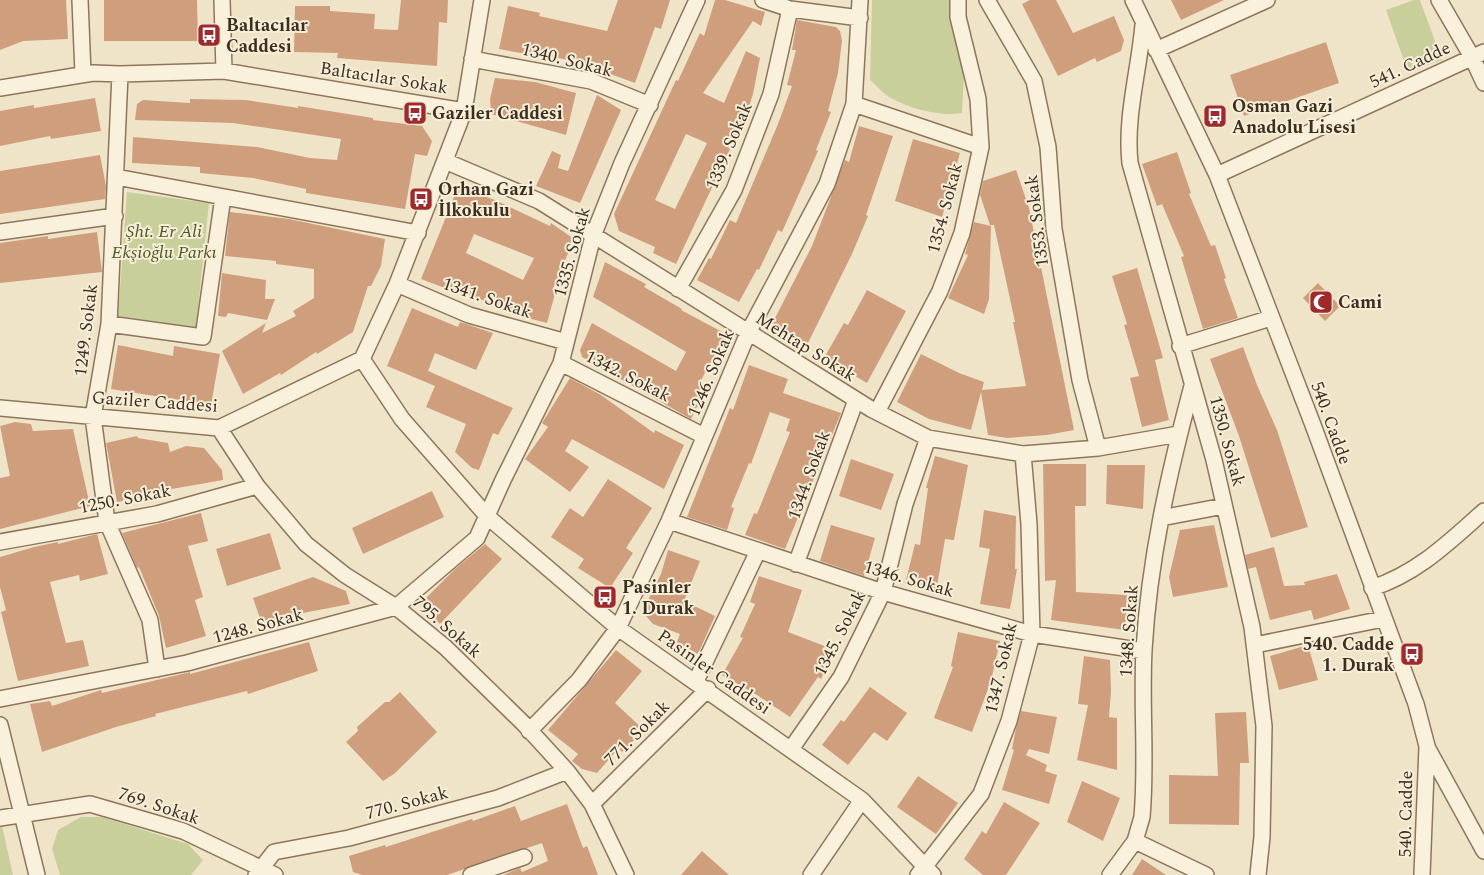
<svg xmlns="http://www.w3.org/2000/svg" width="1484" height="875" font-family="Spectral,serif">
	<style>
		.green { fill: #c9cf9b }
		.building { fill: #cf9f7d; fill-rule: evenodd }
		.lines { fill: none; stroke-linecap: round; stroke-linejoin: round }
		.minor-casing { stroke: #8d765c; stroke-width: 18 }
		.minor { stroke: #faf1dc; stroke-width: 15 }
		.labels { text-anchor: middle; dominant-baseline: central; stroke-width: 4; stroke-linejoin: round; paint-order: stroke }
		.poi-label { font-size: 18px; font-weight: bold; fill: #3d2e20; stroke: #f7eed8; text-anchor: start }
		.street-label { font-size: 18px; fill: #3d2e20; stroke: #f7eed8 }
		.park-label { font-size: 18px; font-style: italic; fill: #4d5a26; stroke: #f7eed8 }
	</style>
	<rect width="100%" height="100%" fill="#f0e4c8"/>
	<path class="green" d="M872 0H949L951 23 964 74 962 113C941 117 910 109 891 98 883 94 877 86 870 80Z
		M1414 0H1420L1442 60 1408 72 1386 10Z
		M127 192 209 203 196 327 118 316Z
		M81 817H102L188 844 203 860 191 875H60L52 849 58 830Z
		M0 826H2L13 875H0Z"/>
	<path class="building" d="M0 0H66L68 39 23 41 0 50Z
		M104 0H197L198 41H104Z
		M401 0H448L447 23 439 22 437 66 337 58 338 53 294 52 295 6H330V11L375 14 374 29 398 30Z
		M618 0H670L661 29 655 27 635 83 594 68V66L532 52V55L499 49 508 6 540 13 539 16 607 31Z
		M715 0H725L765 12 761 26 753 21 703 93 724 103 746 51 760 58 753 94 747 113 676 264 653 253 655 247 619 231 614 214 676 80 678 81 700 33 704 36ZM686 134 707 143 675 209 655 200Z
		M1030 0H1056L1073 33 1114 16 1124 40 1121 51 1097 62 1095 58 1058 76 1022 4Z
		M1171 0H1224L1181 20Z
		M797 20 836 27 840 31 842 41 838 73 828 111 831 112 816 150 818 151 782 232 778 230 759 270 757 269 739 302 697 280 709 258 711 259 730 220 736 223 778 124 792 86 787 85 796 50H792Z
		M1326 42 1339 83 1244 116 1230 75Z
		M495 78 535 82 576 93 566 135 491 114 490 99Z
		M597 95 621 110 580 203 536 186 552 151 561 155 558 168 568 171Z
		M95 98 101 131 51 139 50 136 0 146V111L34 105V108Z
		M190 99 246 100 298 108V106L373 118V120L422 126 432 141 427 156 415 154 405 209 306 193V189L253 178 200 173V167L132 163 133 137 257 147 310 158 337 160 341 139 233 123 135 120 137 104 143 100 190 103Z
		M859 126 893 136 866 215 868 216 852 254 807 345 774 328 773 322 812 246 845 160 849 162Z
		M913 139 960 153 942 217 895 201Z
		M1177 152 1191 193 1189 194 1211 246 1215 245 1226 278 1224 279 1238 318 1203 329 1181 257 1184 256 1162 204 1157 206 1142 164Z
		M100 155 106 186 105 199 0 214V171Z
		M1016 170 1029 208 1074 430 1047 435 1007 438 988 435 981 392 971 430 929 419 897 402 921 354 959 373 984 382 982 390 1026 386 1013 322H1015L994 225H990L980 195 983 181Z
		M458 187 495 200 550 226 551 223 574 239 553 289 556 290 547 323 516 315V313L451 288 450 290 421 279ZM474 234 534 258 523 280 466 253Z
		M230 212 289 219 385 239 381 266 371 286H368L353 332 317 354 316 352 281 375 280 373 243 394 222 351 266 323 262 333 296 316 293 311 314 298V269L276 264V261L225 256Z
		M974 222 991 226 989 299 984 314 948 298 968 255 965 254Z
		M97 232 102 272 0 283V243L48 236V239Z
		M605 262 646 284 644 287 682 309 681 310 726 334 700 382 708 385 691 419 582 357 580 350 592 323 676 371 686 352 593 297Z
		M1137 268 1163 358 1155 360 1169 420 1142 427 1130 378 1139 376 1124 325 1127 324 1112 276Z
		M222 273 266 280 265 299H275L267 320 228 313 226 317 218 316Z
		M1318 283 1340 306 1325 321 1303 298Z
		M867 290 906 311 867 383 824 358 844 323 848 325Z
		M412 308 458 327 460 322 493 333 476 370 435 353 428 371 513 408 498 435 493 433 479 470 472 468 455 452 466 424 426 407 435 386 387 366Z
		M118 345 173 356 174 346 220 354 211 405 111 389Z
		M1243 347 1257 385 1277 430 1308 527 1271 538 1239 436 1210 359Z
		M749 365 788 379 783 393 841 413 785 549 745 535 754 513 757 514 790 432 786 431 790 419 770 412 751 464 749 463 731 507 734 508 727 530 687 517 730 408 733 410Z
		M570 378 601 395 654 433 655 430 684 445 664 489 572 439 565 451 589 467 570 492 525 459 548 427 542 423Z
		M15 422 31 424 33 431 73 429 90 506 0 529V478L10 476 0 426Z
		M137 436 138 438 168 443 170 452 186 446 204 448 222 470 223 480 149 493 150 496 117 502 106 443Z
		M935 456 968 465 954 540 945 539 936 592 905 584 915 544 920 545 928 488H926Z
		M851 459 894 474 881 510 839 496Z
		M1043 464H1086V506H1075L1076 592 1127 595 1125 630 1051 620 1056 580 1045 581Z
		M1107 465H1145L1143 509 1106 504Z
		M608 479 652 508 626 548 633 553 610 588 578 568 584 559 551 537 570 508 583 517Z
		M432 491 444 517 363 554 352 528Z
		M984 510 1016 516 1015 569H1017L1010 609 980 604 990 549 979 547Z
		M201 513 208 541 188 546 203 597 195 600 206 636 166 648 159 616 139 567 137 568 122 533Z
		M831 525 875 538 864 576 820 561Z
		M1214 525 1228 587 1173 597 1169 577 1180 530Z
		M270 533 281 569 227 586 216 549Z
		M97 534 108 574 80 581 79 575 50 582 66 643 83 640 89 666 18 681 1 612 6 610 0 587V557L34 547 58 542V544Z
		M485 544 502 559 440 624 420 604 455 569Z
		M1274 547 1284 586 1305 585 1304 582 1337 574 1350 609 1314 620 1311 610 1270 620 1256 567 1248 569 1245 555Z
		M668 550 700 561 684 601 715 616 698 654 677 642 680 634 653 624 645 615 644 608 661 574Z
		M759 576 802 590 788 632 835 650 821 679 818 677 790 717 757 695 722 675 743 638 740 637 755 604 750 602Z
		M313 577 346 591 350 604 303 613 263 627 253 598Z
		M958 632 1000 641 991 681 972 732 934 718 953 667 951 666Z
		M309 642 318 671 248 694 247 691 155 714 156 716 116 727 42 752 30 704 50 701 52 706 101 690 102 693 186 673 190 672V674Z
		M1308 645 1318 680 1279 690 1270 656Z
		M616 650 642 671 615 703 644 730 622 752 619 748 597 773 582 769 572 761 578 754 548 730Z
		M1084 656 1110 660 1111 692 1109 717 1117 718V770L1077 760 1088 705 1078 704Z
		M870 687 907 713 887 741 874 732 848 765 822 745 841 720 844 722Z
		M400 692 437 732 394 774 383 781 346 742 358 731 357 727 385 702H389Z
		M1021 711 1057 717 1049 754 1029 749 1026 755 1047 765 1045 771 1057 775 1049 804 1002 790 1014 750 1012 749 1016 728Z
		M1246 712 1249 763H1240L1239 825 1169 824V775L1218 776 1215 713Z
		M918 776 958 803 936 834 897 807Z
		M1082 781 1120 798 1103 841 1067 822Z
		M1004 802 1040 823 1006 875H983L964 859 982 831 986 834Z
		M567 804 583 848 587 846 598 875H503L520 868 522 872 548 861 542 843 447 875H362L353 872 349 856 385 845 386 847 472 819 473 821 515 806 521 821Z
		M702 851 729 875H681Z
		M1142 859 1166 875H1132Z"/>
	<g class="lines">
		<g class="minor-casing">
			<path id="minor" d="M80 0 83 74
				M222 0 224 71
				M763 0 790 9 860 18
				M987 0 1034 81 1048 147 1054 229 1080 380 1098 448
				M1133 0 1217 175 1313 425 1416 704 1427 746 1422 875
				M1439 0 1472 57 1484 83
				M1143 25C1139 71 1125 117 1130 163L1214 460 1252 627 1264 726 1262 837 1258 875
				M1156 50 1267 0
				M472 59 591 81 650 105
				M120 74 109 324 93 417 107 522 150 620 157 669
				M0 88 93 73 120 74 224 71 464 111
				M854 104 981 147
				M445 161 539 201 871 409 928 438 1023 454 1098 448 1179 434
				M1217 175 1484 52
				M116 177 418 233
				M0 232 115 216
				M397 284 469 315 566 342
				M678 289 734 190 771 94 790 9
				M109 324 203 337 223 197
				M1180 346 1271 318
				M362 359 402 419 488 517 618 628 862 800 933 875
				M561 363 704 436
				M0 408 219 428 362 359 397 284 464 111 482 0
				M877 412 940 291 962 233 981 147 978 99 958 17V0
				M219 428 257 486 306 544 345 575 396 607 445 647 523 723 567 771 592 804 626 875
				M1161 518 1224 506
				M669 521 883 592 1032 634 1144 651
				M0 542 157 514 257 486
				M796 564 856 400
				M1372 588C1418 573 1449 542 1484 511
				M1255 645 1383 619
				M696 681 758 551
				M0 699 187 663 396 607 477 538 503 480 561 363 593 236 622 163 697 0
				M0 725 37 875
				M529 731 579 680 618 628 669 521 748 333 827 184 854 104 860 0
				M1427 747 1484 851
				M791 749 841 677 883 592 905 504 928 438
				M592 804 708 689
				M0 818 90 804 183 831 275 875
				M1135 841 1206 875
				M256 875 274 852 349 838 498 798 567 771
				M471 875 524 857
				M811 875 862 800
				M918 875 981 794 1009 721 1032 634 1029 524 1023 454
				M1110 875 1135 841 1142 817C1147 761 1141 705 1144 650 1149 560 1169 472 1192 386"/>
		</g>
		<use href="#minor" class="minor"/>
	</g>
	<defs>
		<g id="bus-square" transform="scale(1.25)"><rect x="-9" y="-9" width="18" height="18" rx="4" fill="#9e2a2b" stroke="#f7eed8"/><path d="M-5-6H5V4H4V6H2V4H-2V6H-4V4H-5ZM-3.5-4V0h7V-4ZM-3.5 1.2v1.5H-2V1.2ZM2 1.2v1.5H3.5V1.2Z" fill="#fff"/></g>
		<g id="mosque-square" transform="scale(1.25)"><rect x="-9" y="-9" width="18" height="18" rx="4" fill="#9e2a2b" stroke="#f7eed8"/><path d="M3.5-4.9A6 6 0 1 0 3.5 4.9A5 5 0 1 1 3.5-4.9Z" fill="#fff"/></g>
	</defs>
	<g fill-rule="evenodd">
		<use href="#bus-square" x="209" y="35"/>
		<use href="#bus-square" x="415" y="113"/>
		<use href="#bus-square" x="1215" y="116"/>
		<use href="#bus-square" x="421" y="199"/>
		<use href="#mosque-square" x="1321" y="302"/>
		<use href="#bus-square" x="605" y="597"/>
		<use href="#bus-square" x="1412" y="654"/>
	</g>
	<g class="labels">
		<g class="poi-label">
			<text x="226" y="25">Baltacılar<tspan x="226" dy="21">Caddesi</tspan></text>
			<text x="1232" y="106">Osman Gazi<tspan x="1232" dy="21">Anadolu Lisesi</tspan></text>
			<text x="432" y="113">Gaziler Caddesi</text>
			<text x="438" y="189">Orhan Gazi<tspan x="438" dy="21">İlkokulu</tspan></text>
			<text x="1338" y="302">Cami</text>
			<text x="622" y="587">Pasinler<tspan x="622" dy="21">1. Durak</tspan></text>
			<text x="1394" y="644" text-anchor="end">540. Cadde<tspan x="1394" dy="21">1. Durak</tspan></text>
		</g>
		<g class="street-label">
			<text transform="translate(567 60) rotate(14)">1340. Sokak</text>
			<text transform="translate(1410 65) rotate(-25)">541. Cadde</text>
			<text transform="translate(384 78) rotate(9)">Baltacılar Sokak</text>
			<text transform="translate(729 146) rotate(-67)">1339. Sokak</text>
			<text transform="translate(945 208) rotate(-75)">1354. Sokak</text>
			<text transform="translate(1037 221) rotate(-97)">1353. Sokak</text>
			<text transform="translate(572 252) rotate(-74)">1335. Sokak</text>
			<text transform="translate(487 298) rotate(19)">1341. Sokak</text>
			<text transform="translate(86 330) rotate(-83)">1249. Sokak</text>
			<text transform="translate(806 347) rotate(32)">Mehtap Sokak</text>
			<text transform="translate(711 373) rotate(-67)">1246. Sokak</text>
			<text transform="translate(628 376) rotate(27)">1342. Sokak</text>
			<text transform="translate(155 402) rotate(4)">Gaziler Caddesi</text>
			<text transform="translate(1331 423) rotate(70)">540. Cadde</text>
			<text transform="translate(1227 441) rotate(75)">1350. Sokak</text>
			<text transform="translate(809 475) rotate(-70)">1344. Sokak</text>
			<text transform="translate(125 499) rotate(-11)">1250. Sokak</text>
			<text transform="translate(909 579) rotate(16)">1346. Sokak</text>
			<text transform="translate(258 626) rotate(-15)">1248. Sokak</text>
			<text transform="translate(447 627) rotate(41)">795. Sokak</text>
			<text transform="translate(1129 631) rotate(-86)">1348. Sokak</text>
			<text transform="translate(840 633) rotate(-63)">1345. Sokak</text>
			<text transform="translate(1001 668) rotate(-77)">1347. Sokak</text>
			<text transform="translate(714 672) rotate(35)">Pasinler Caddesi</text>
			<text transform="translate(637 733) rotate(-45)">771. Sokak</text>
			<text transform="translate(407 803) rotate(-15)">770. Sokak</text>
			<text transform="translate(159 806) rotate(18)">769. Sokak</text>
			<text transform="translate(1406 814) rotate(-89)">540. Cadde</text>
		</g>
		<g class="park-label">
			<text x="164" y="231">Şht. Er Ali<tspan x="164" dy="21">Ekşioğlu Parkı</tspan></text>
		</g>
	</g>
</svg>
